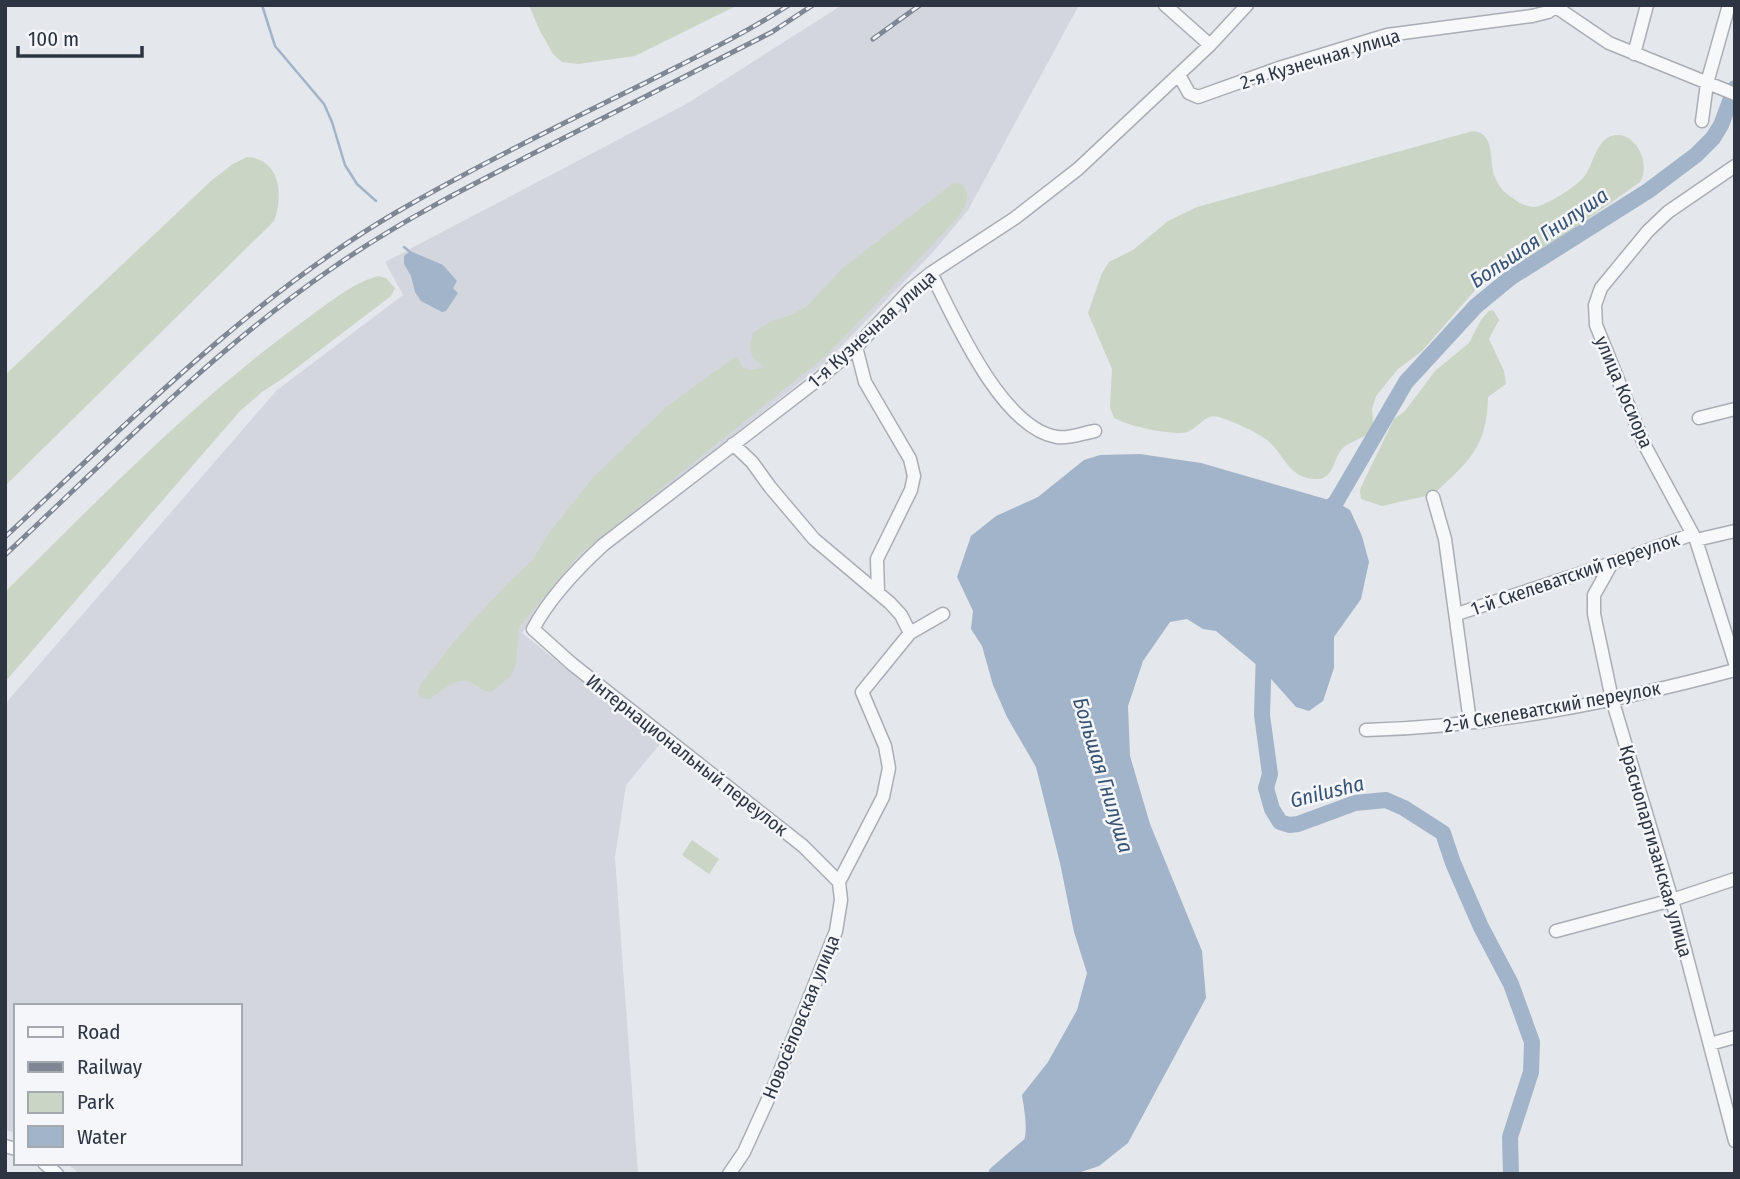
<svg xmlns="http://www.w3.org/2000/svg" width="1740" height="1179" font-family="'Fira Sans Condensed',sans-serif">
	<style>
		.built { fill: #d3d6dd }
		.green { fill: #cad5c6 }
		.water { fill: #a2b4c9 }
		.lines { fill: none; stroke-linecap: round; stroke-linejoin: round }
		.stream { stroke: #a2b4c9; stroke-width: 2.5 }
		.river { stroke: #a2b4c9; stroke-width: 16 }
		.minor-casing { stroke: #a9aeb5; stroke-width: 15 }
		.minor { stroke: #f7f8fa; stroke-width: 12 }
		.rail-casing { stroke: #7f8694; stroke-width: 5 }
		.rail { stroke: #f4f6f9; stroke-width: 2.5; stroke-dasharray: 8; stroke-linecap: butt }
		.labels { text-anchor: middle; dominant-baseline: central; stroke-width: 5; stroke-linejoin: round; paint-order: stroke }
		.street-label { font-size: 19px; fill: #2d3543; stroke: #f4f6f9 }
		.water-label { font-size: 21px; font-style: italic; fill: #395375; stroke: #f4f6f9 }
	</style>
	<rect width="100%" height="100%" fill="#e4e7eb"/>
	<path class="built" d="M842 5H1079L968 210 934 251 828 360 579 558 522 633 660 744 626 785 615 857 638 1174H80L66 1163H240V1006H16V1133L5 1130V704L277 390 403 295 385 262 688 103Z"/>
	<path class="green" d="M529 5H738L635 56 578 64 562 62 553 54 539 29Z
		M1473 131C1495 133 1489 159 1494 175 1498 186 1504 193 1514 199 1519 203 1527 207 1534 207 1544 207 1577 186 1584 177 1593 166 1595 144 1609 137 1634 126 1652 164 1640 182 1603 208 1566 236 1527 258 1512 267 1496 270 1483 281L1422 351 1398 369 1376 396 1372 409 1374 431C1366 436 1346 444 1342 449 1333 459 1334 480 1316 479 1288 479 1284 453 1267 440 1255 431 1234 422 1219 417 1205 413 1199 428 1187 432 1171 436 1129 426 1114 418L1110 407 1112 369 1088 313 1102 273 1109 262 1133 250 1168 221 1197 207Z
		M247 157C280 159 284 195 274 221L5 486V375L212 180 233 164Z
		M957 183 963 185C973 199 963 209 955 221L827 355 580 554 519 627 516 663 511 676 491 692C482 691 478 686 470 682 456 676 441 692 429 699L421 698 418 693 420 685 458 637 508 583 531 562 550 532 592 479 665 408 736 356 743 368 750 370 765 367C750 359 748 350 753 333L772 321 791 315 807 306 844 267 951 185Z
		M378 276 386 278 395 288 391 296 282 379 262 392 240 411 5 682V592C100 498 193 402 301 323 325 306 350 284 378 276Z
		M1493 310 1499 320 1489 339 1504 371 1506 384 1488 397C1487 447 1469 461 1436 492L1430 495 1382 506 1361 499 1360 490 1363 483 1394 419 1405 411 1435 371 1469 343 1481 320 1489 311Z
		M692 840 719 859 709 874 682 855Z"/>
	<path class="water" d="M410 251 443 265 457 281 453 288 458 293 446 311 442 312 421 301 415 292 411 276 404 264V256Z
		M1140 454 1201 463 1336 502 1350 510 1362 536 1369 562 1361 599 1334 637V668L1323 701 1309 711 1296 707 1264 671 1216 631 1203 629 1187 619 1170 622 1143 661 1128 706 1130 756 1150 824 1202 951 1206 998 1128 1143 1099 1166 1075 1174H997C1031 1149 1028 1133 1022 1095L1048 1062 1077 1010 1087 973 1074 932 1060 863 1036 767 1007 717 993 685 982 646 971 629 973 611 957 577 971 536 996 516 1038 497 1084 460 1100 455Z"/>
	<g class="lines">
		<path class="stream" d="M262 5 275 46 324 104 332 122 345 165 357 184 376 201
			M404 247 410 252"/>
		<path class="river" d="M1320 516 1336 502 1406 382 1476 306 1510 278 1648 191 1696 155 1713 138 1721 125 1735 88
			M1264 650 1262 715 1270 774 1266 788 1272 809 1280 822 1289 825 1298 824 1355 803 1386 800 1404 808 1443 833 1453 863 1481 927 1511 984 1532 1042 1531 1072 1510 1137 1511 1174
			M996 1174 1031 1144"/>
		<g class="minor-casing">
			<path id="minor" d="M1165 5 1210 45
				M1553 5 1609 43 1735 94
				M1634 54 1647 5
				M1179 75 1189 93 1198 97 1279 68 1387 35 1532 16 1548 12 1555 7
				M1702 121 1707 83 1729 5
				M1735 166 1668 212 1648 231 1601 288 1595 305 1596 325 1644 444 1696 540 1735 663
				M931 273C954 318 1001 428 1057 437 1069 439 1083 433 1095 431
				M856 347 865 382 910 459 914 476 911 490 877 559 878 592
				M1699 418 1735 409
				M733 444 752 462 770 487 814 539 890 603 901 615 910 633
				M1433 497 1445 539 1470 722
				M1696 540 1735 531
				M1612 563 1594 595V614L1612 699 1672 900 1735 1141
				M1457 614 1612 563 1693 534
				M1366 730C1491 727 1615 702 1735 670
				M839 882 803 846 572 664 533 629C550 597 577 569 603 545L820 378 856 347 911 289 931 273 1015 218 1078 169 1210 45 1247 5
				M1556 931 1672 900 1735 879
				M1710 1044 1735 1037
				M5 1146 16 1149
				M44 1163 57 1174
				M729 1174 744 1152 774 1086 836 931 841 900 839 882 883 797 889 768 885 746 862 692 910 633 943 614"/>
		</g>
		<use href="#minor" class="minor"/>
		<g class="rail-casing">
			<path id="rail" d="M873 39 920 5
				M5 537C129 422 249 299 395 213 478 165 564 123 649 81 696 57 744 34 789 5
				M5 555C110 457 212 351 331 269 401 220 479 181 556 142 628 106 700 69 772 32L813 5"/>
		</g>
		<use href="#rail" class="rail"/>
	</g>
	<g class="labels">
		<g class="street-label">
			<text transform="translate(1320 59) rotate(-17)">2-я Кузнечная улица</text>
			<text transform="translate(872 329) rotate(-42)">1-я Кузнечная улица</text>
			<text transform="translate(1624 392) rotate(67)">улица Косиора</text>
			<text transform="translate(1575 574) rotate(-19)">1-й Скелеватский переулок</text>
			<text transform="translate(1552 707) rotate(-10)">2-й Скелеватский переулок</text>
			<text transform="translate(687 755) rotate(38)">Интернациональный переулок</text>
			<text transform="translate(1656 851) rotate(74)">Краснопартизанская улица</text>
			<text transform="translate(801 1017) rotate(-68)">Новосёловская улица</text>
		</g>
		<g class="water-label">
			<text transform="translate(1539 238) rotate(-34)">Большая Гнилуша</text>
			<text transform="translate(1103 775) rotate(73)">Большая Гнилуша</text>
			<text transform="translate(1327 792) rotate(-14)">Gnilusha</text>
		</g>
	</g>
	<rect width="1740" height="1179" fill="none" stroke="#2d3543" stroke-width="14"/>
	<rect x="14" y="1004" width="228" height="161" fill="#f4f6f9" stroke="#a4a9b0" stroke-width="2"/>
	<rect x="28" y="1027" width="35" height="10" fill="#f7f8fa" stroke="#a4a9b0" stroke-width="2"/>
	<text x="77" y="1039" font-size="21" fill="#2d3543">Road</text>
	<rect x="28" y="1062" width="35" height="10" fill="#7f8694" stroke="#a4a9b0" stroke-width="2"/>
	<text x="77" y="1074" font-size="21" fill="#2d3543">Railway</text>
	<rect x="28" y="1092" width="35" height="21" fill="#cad5c6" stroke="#a4a9b0" stroke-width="2"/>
	<text x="77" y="1109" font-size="21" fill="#2d3543">Park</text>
	<rect x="28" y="1126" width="35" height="21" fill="#a2b4c9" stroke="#a4a9b0" stroke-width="2"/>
	<text x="77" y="1144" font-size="21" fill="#2d3543">Water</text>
	<path d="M18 46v10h124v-10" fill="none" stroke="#2d3543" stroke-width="3.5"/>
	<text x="28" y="46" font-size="21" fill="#2d3543" stroke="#f4f6f9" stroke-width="5" paint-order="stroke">100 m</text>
</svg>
